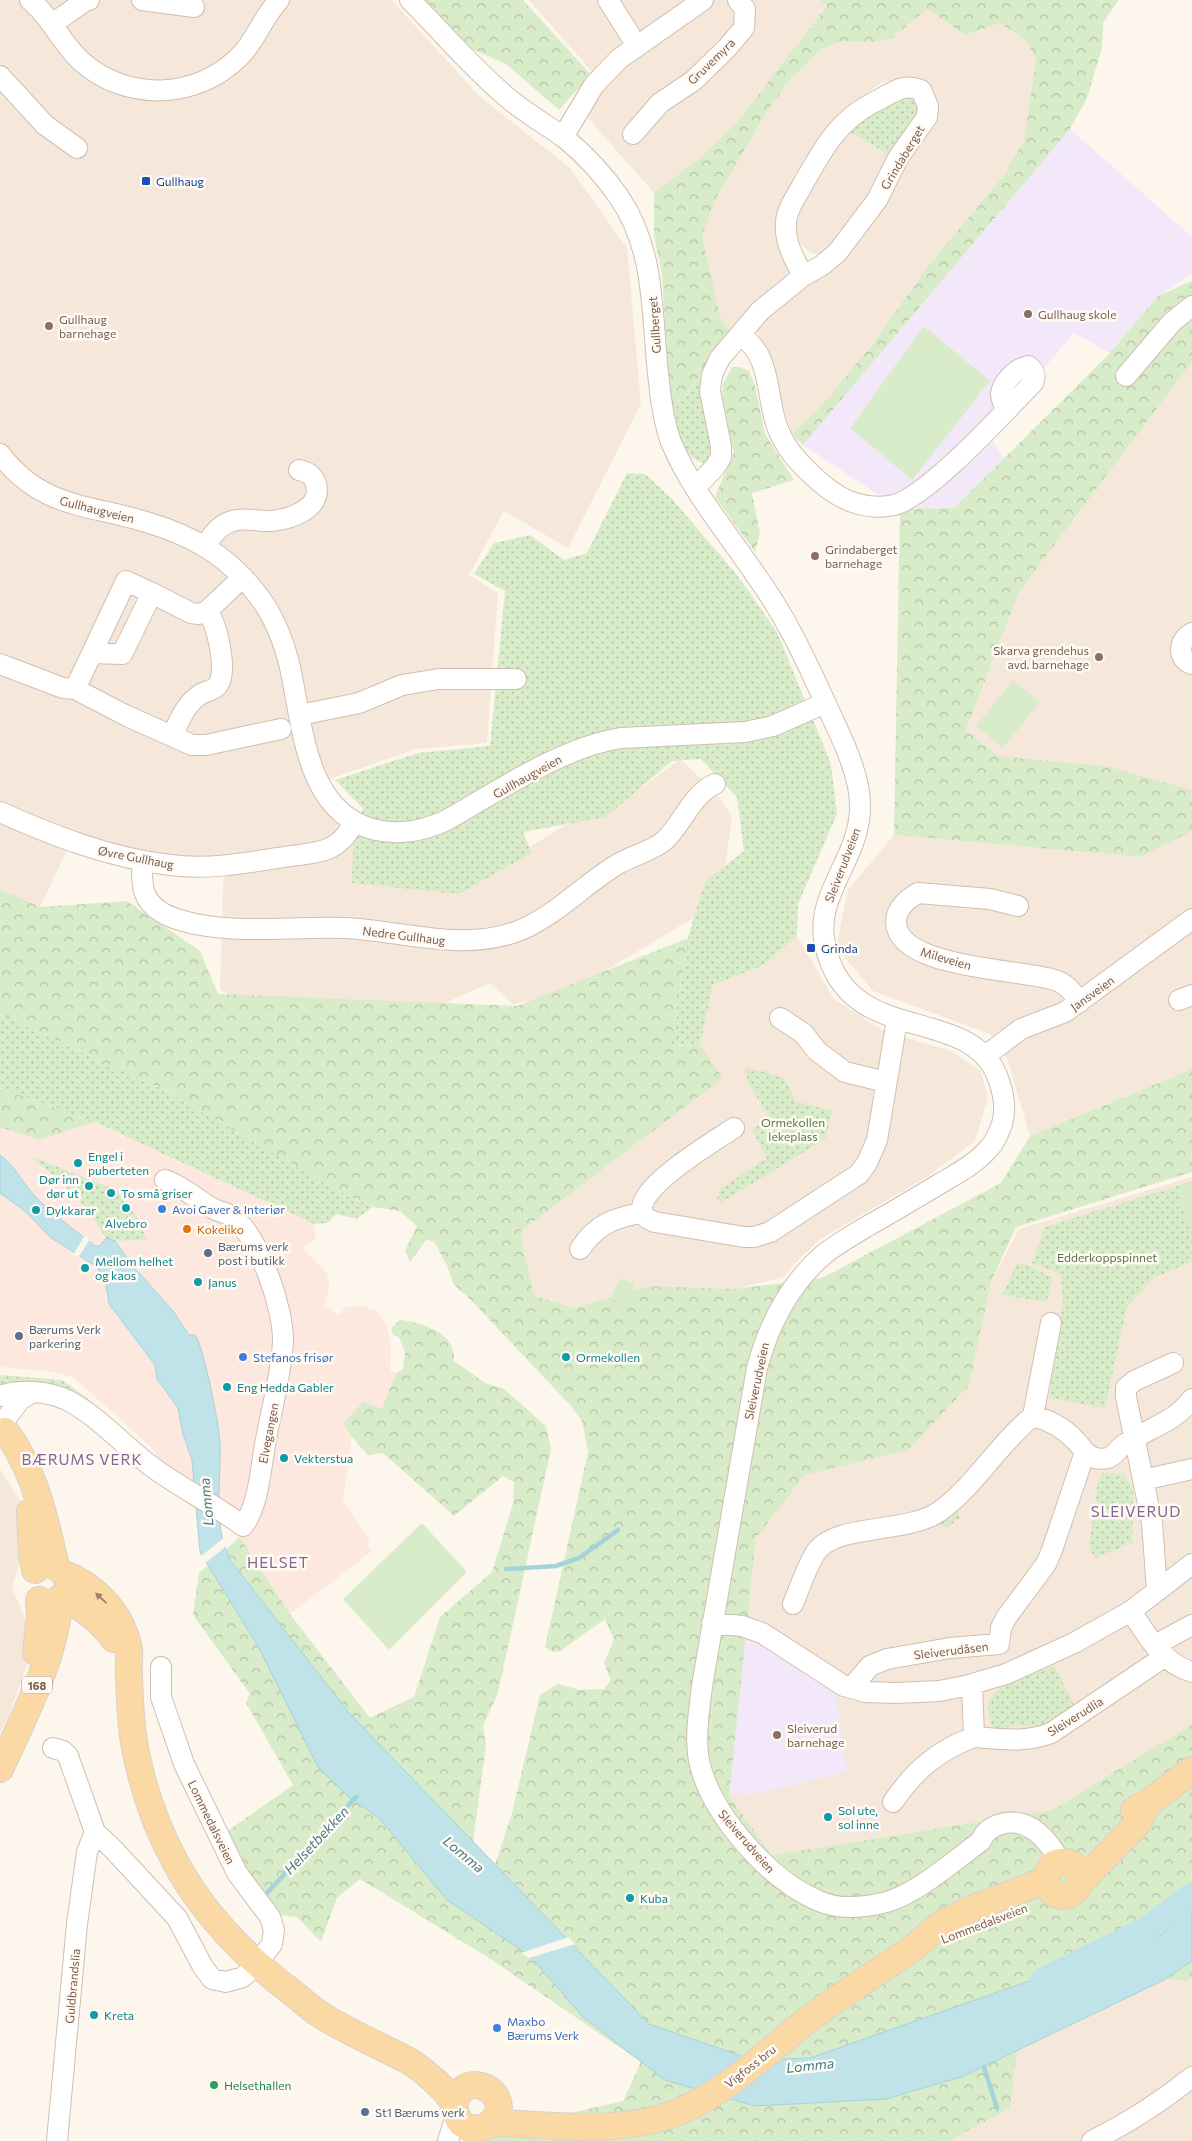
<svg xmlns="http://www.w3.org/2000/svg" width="1192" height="2141" font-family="Commissioner,sans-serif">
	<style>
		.residential { fill: #f5e8da }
		.commercial { fill: #fde8e0 }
		.education { fill: #f3e8fa }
		.green { fill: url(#green-dots) }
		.forest { fill: url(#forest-crowns) }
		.pitch { fill: #d8ecc9 }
		.water { fill: #bfe3e8; stroke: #a5d3da }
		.pier { fill: #fdf6ec }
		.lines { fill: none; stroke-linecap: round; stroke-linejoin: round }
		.stream { stroke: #a5d3da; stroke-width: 4.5 }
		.river { stroke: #bfe3e8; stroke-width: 25 }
		.minor-casing { stroke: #d1beb0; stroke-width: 22 }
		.major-casing { stroke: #dad1cd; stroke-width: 28 }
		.minor { stroke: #fff; stroke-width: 20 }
		.major { stroke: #fbd9a5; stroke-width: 26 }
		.oneway { fill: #a18267 }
		.transit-dot { fill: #1a4fb4; stroke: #fffaf3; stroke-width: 2 }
		.education-dot { fill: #8d6e63; stroke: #fffaf3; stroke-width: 2 }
		.culture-dot { fill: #0f9aa8; stroke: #fffaf3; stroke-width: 2 }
		.shop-dot { fill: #3f7fe0; stroke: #fffaf3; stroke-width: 2 }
		.food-dot { fill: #e8710a; stroke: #fffaf3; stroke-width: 2 }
		.service-dot { fill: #5c6f8a; stroke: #fffaf3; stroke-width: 2 }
		.leisure-dot { fill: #2e9e5b; stroke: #fffaf3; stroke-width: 2 }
		.labels { text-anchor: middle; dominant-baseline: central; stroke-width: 5; stroke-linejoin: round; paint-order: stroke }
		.shield { fill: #fffaf3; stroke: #a28b7f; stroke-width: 1 }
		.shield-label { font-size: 11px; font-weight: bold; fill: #7a5c4d }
		.street-label { font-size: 12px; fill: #7a5c4d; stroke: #fffaf3 }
		.transit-label { font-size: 12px; fill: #164399; stroke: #fffaf3; text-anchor: start }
		.education-label { font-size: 12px; fill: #785e54; stroke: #fffaf3; text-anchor: start }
		.park-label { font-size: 12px; fill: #537a41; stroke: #fffaf3 }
		.culture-label { font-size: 12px; fill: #0d838f; stroke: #fffaf3; text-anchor: start }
		.shop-label { font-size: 12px; fill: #366cbe; stroke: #fffaf3; text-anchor: start }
		.food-label { font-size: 12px; fill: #c56008; stroke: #fffaf3; text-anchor: start }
		.service-label { font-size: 12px; fill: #4e5e75; stroke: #fffaf3; text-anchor: start }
		.leisure-label { font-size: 12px; fill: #27864d; stroke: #fffaf3; text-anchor: start }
		.water-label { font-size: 14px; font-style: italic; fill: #437c86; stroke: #fffaf3 }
		.quarter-label { font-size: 15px; letter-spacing: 1px; fill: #846695; stroke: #fffaf3 }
	</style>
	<defs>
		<pattern id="green-dots" width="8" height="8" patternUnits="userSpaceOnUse" patternTransform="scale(1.25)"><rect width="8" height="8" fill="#d8ecc9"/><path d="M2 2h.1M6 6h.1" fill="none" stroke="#b4c2a5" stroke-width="1.8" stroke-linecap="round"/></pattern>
		<pattern id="forest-crowns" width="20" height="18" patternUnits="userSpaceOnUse" patternTransform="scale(1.25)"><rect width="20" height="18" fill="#d8ecc9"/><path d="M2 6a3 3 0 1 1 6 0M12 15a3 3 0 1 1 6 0" fill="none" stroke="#b4c2a5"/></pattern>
	</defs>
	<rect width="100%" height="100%" fill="#fdf6ec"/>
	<path class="residential" d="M0 0H392L478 95 570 168 627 248 641 404 568 548 504 511 469 575 498 593 487 743 416 749 309 786 355 841 458 892 567 824 621 803 680 759 717 794 732 817 726 861 710 908 568 993 513 1004 490 983 438 1006 268 1012 220 990 224 858 144 856 74 836 40 907 0 889Z
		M529 0H820L827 6 737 122 701 157 654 193 573 101 594 74Z
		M927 9 965 35 1001 23 1026 41 1036 59 1024 140 1004 175 927 267 875 341 821 406 792 434 781 402 774 362 758 334 759 320 821 273 937 104 933 91 922 80 905 77 881 83 852 104 786 202 792 272 731 332 720 316 702 235 717 197 766 113 789 81 822 49 843 41 875 42 892 38Z
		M845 129 892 157 868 198 826 254 811 253 797 241 793 222 795 208Z
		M1192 362V790L1107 766 997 756 966 730 1019 592Z
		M1192 831V1069L1030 1136 1008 1061 990 1034 873 991 836 947 848 890 894 835 1139 857Z
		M797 936 834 999 884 1031 951 1051 981 1071 988 1098 975 1141 927 1177 822 1238 801 1257 783 1277 735 1289 648 1286 574 1308 534 1296 520 1232 723 1078 700 1045 713 985 764 965Z
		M1192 1177V1724L1052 1810 772 1855 729 1796 756 1538 805 1475 908 1450 969 1386 991 1282 1019 1229Z
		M0 1469 23 1505 24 1549 12 1587 27 1623 31 1654 9 1715 0 1733Z
		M1153 1977 1186 1981 1192 1977V2141H948L1010 2108 1017 2051Z"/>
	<path class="commercial" d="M95 1122 314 1224 316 1238 303 1249 326 1271 330 1286 324 1305 338 1315 346 1307 361 1306 377 1310 388 1329 391 1349 390 1370 396 1373 382 1409 343 1423 352 1437 343 1501 370 1540 366 1544 372 1551 290 1614 235 1529 157 1460V1456L151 1447 73 1377 55 1372 0 1367V1127L39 1140Z"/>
	<path class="education" d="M1070 129 1192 237V274L1158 296 1110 353 1074 333 988 433 1004 459 954 508 900 509 803 445Z
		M730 1641H757L789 1659 836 1695 847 1772 750 1795 721 1791Z"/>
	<path class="green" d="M913 91 923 110 892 157 845 129Z
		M703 372 714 444 708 464C678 459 677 426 670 402L682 400Z
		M627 473 645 474 672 499 737 575 777 632 831 764 837 814 798 904 797 936 764 965 713 985 700 1045 671 1046 688 938 704 883 744 851 737 797 701 759 672 761 606 817 523 832 532 853 459 894 352 883 353 848 363 808 335 780 418 753 490 746 505 591 474 574 494 543 530 535 564 560 587 553Z
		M0 1014 164 1090 339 1191 373 1207 356 1219 337 1214 327 1223 314 1224 95 1122 0 1088Z
		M745 1068 767 1072 785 1079 796 1102 832 1110 826 1138 722 1202 717 1199 720 1189 767 1158 752 1130 769 1116 748 1083Z
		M28 1155 116 1190 138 1219 147 1240 115 1241 106 1238C87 1204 59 1179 28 1155Z
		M1192 1181V1262L1155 1277 1127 1307 1105 1408 1049 1398 1063 1302 1061 1274 1032 1263 1045 1227Z
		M1017 1264 1028 1265 1052 1277 1047 1302 1002 1295Z
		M0 1375 62 1380 87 1398 118 1424V1426L88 1405 0 1390Z
		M1102 1473 1125 1474 1133 1492 1132 1543 1095 1558 1089 1547 1098 1482Z
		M954 1506 961 1517 948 1527 929 1525Z
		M1054 1666 1074 1705 1055 1720 1040 1726H1013L995 1730C987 1719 984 1701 996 1691 1006 1682 1041 1671 1054 1666Z"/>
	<path class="forest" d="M424 0H523L591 75 559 110 506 64 470 48Z
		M820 0H1101L1102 6V0H1119L1103 23 1102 48 1087 98 1070 129 803 445 792 434 821 406 875 341 927 267 1004 175 1024 140 1036 59 1026 41 1001 23 965 35 927 9 892 38 875 42 843 41 822 49 789 81 766 113 717 197 702 235 720 316 731 332 682 400 670 402 662 274 654 236V193L701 157 737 122 827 6Z
		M1192 281V362L1019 592 966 730 998 756 1107 766 1192 790V831L1140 857 894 835 900 509 954 508 1110 353 1158 296Z
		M732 367H741L749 371 755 386 765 434 794 480 752 493 760 533 755 552 715 497 734 452 722 402 723 384Z
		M0 889 40 907 127 901 200 951 218 994 517 1006 688 938 671 1046 700 1045 723 1078 520 1232 534 1296 574 1308 648 1286 735 1289 822 1278 1001 1183 1030 1136 1192 1069V1172L1016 1227 991 1282 969 1386 908 1450 805 1475 756 1538 729 1796 772 1855 1052 1810 1192 1724V1977L1187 1981 1153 1977 1017 2051 1010 2108 948 2141H479L500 2129 623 2101 641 2062 489 1958 360 1879 337 1898 321 1942 297 1917 273 1914 223 1834 293 1785 246 1703 250 1694 193 1615 199 1573 240 1537 290 1614 370 1718 414 1697 440 1617 492 1572 513 1504 514 1482 503 1476 454 1516 383 1453 368 1455 352 1437 343 1423 363 1402 382 1409 396 1373 403 1369 405 1352 399 1337 393 1335 391 1328 400 1320C423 1323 456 1332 454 1361L485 1383 504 1389 546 1426 551 1449 498 1693 483 1726 486 1746 473 1841 495 1864 512 1813 540 1695 558 1684 580 1690 604 1689 611 1680 604 1663 614 1640 605 1619 560 1651 552 1652 545 1647 588 1452 582 1421 571 1406 520 1352 470 1299 453 1284 449 1270 434 1241 426 1240 410 1262 405 1251 417 1226 400 1211 373 1207 339 1191 164 1090 0 1014Z
		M0 1088 95 1122 39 1140 0 1127Z"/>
	<path class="pitch" d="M924 326 990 381 912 480 850 428Z
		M1013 680 1040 702 1003 748 976 726Z
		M1192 1183V1225L1188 1226 1176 1189Z
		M620 1278 634 1284 625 1305 611 1298Z
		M422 1523 467 1572 389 1650 343 1599Z"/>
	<path class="water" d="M0 1155C14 1165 21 1180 32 1193 50 1213 74 1229 95 1246H100L106 1238 115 1241 133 1266 173 1311 189 1335H195C203 1343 220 1429 220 1443 221 1473 216 1501 221 1531 222 1541 227 1551 230 1560L350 1714 649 2024 753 2060 810 2058 1163 1934 1192 1901V1961L1164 1980 964 2076 886 2099 755 2106 665 2080 583 2017 530 1956 447 1900 379 1818 350 1798 318 1767 259 1648 200 1552 192 1460 183 1434 178 1408 157 1379 155 1365 109 1304 106 1285 97 1267 50 1237 26 1212 0 1193Z"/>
	<path class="pier" d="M85 1235 90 1239 78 1258 73 1255Z
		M225 1537 228 1545 204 1564 200 1557Z
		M569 1937 575 1944 529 1958 521 1953Z"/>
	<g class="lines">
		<path class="stream" d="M506 1569 556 1566 579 1558 618 1530
			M267 1893 356 1797
			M984 2067 997 2108"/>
		<path class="river" d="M1043 1980 1145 1930 1192 1895"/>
		<g class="minor-casing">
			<path id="minor" d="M30 0C51 17 61 43 81 61 126 102 197 100 240 56 256 40 263 17 279 0
				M142 0 194 7
				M410 0C443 33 473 69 509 99 527 114 547 125 566 139 586 156 604 175 619 197 657 252 651 318 659 382 661 402 664 423 671 442 691 490 726 531 755 574 785 615 805 658 826 704 838 731 852 757 858 786 860 797 861 809 859 820 853 864 815 898 825 944 846 1051 974 1001 999 1081 1004 1095 1006 1110 1002 1124 999 1132 996 1141 990 1147 977 1163 958 1173 941 1183 916 1198 891 1213 866 1227 851 1236 835 1245 822 1256 788 1286 769 1324 757 1368L702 1686C699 1712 694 1740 700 1765 713 1816 770 1881 819 1901 839 1910 861 1908 882 1903 913 1897 955 1860 981 1841 985 1831 991 1827 1001 1824 1029 1816 1048 1840 1060 1861
				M608 0 637 46
				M52 24 85 1 89 0
				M0 76 45 125 77 148
				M633 134 660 103 693 81 726 49 744 28 745 9 738 0
				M563 137 594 85 619 59 703 0
				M740 335C770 354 766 389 775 420 782 446 800 465 821 483 842 501 865 511 894 505 929 496 1005 411 1033 383 1036 375 1035 371 1028 366 1017 368 1002 382 1001 394 1001 399 1004 405 1006 410
				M1126 376 1172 322 1192 306
				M0 454C41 508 87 504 146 522 194 536 230 557 260 598 274 617 283 640 289 663 303 721 303 813 376 830 401 835 422 831 445 821 499 791 559 748 621 738L745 732 773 726 825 703
				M695 488 715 467 721 457V446L710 391 712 375 720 358 760 311 803 276 821 266 837 253 877 200 898 158 927 117 928 106 921 90C905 84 896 90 882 98 870 104 857 111 847 121 828 138 816 162 803 184 797 196 787 208 786 222 784 242 794 258 803 276
				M206 545C213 533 222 522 237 520 248 518 261 522 272 521 291 519 323 508 316 484 313 475 308 472 299 470
				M1192 633C1179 639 1176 659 1192 664
				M92 653 126 581 152 593
				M0 664 63 688 75 689 127 716 192 745H206L281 729
				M75 689 92 653 122 654 152 593 191 613 199 614 207 611 243 577
				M300 715 359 703 402 685 439 679H516
				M172 736C179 721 186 703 201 694 206 691 213 691 218 685 228 671 217 623 207 611
				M0 812C54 836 110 858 170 865 208 870 247 863 284 857 316 852 338 855 354 822
				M142 861C142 883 140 900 163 913 172 919 184 921 195 924 245 934 295 926 346 928 403 931 462 952 518 931 556 916 584 884 618 864 633 855 653 851 665 840 683 823 692 794 715 784
				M1018 906 990 899 918 893C907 899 896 909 896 922 897 969 1022 969 1055 980 1067 984 1072 992 1080 1002
				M1179 1000 1192 995
				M780 1018 803 1033 817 1051 845 1072 886 1082
				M985 1056 1021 1029 1065 1012 1192 919
				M734 1128C718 1139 604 1205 655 1222L744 1237H754L770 1232 859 1174 867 1163 877 1140 897 1020
				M580 1249C596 1225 613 1218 641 1213
				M0 1396C19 1389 48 1391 67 1400 98 1416 123 1445 151 1466 180 1488 214 1504 243 1526 259 1506 261 1465 266 1439 272 1407 281 1375 283 1342 284 1310 259 1234 231 1216 226 1212 219 1212 214 1209 197 1200 183 1186 165 1180
				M1033 1416 1051 1323
				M5 1420 20 1400 31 1393
				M1143 1480 1192 1469
				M1157 1590 1152 1523 1126 1397V1388L1134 1381 1173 1363
				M793 1604C800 1587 806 1568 816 1552 836 1523 908 1534 940 1511 976 1485 998 1444 1033 1416 1049 1420 1065 1429 1076 1441 1081 1446 1085 1454 1092 1457 1097 1459 1104 1459 1108 1458 1116 1455 1118 1448 1125 1444 1148 1428 1174 1423 1192 1399
				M1131 1611C1147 1636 1162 1663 1192 1672
				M712 1623 742 1626 762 1633 844 1686 866 1692 895 1693 939 1691 965 1686 1006 1674 1074 1643 1131 1611 1192 1564
				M1155 1645 1192 1625
				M851 1688 870 1666 887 1659 950 1648 999 1644 1001 1628 1006 1618 1046 1564 1052 1550 1085 1452
				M974 1737C1000 1739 1026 1743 1051 1733L1164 1657
				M53 1748 63 1751 68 1756 95 1832 113 1849 177 1918 203 1967 212 1979 226 1982 243 1977 256 1965 272 1944 274 1930 270 1917 237 1873 184 1764 161 1697V1667
				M893 1802C914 1771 938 1750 974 1737L972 1684
				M57 2141 77 1924 87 1852 95 1832
				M448 2141 456 2115
				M1092 2141C1128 2123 1161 2102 1192 2077"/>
		</g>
		<g class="major-casing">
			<path id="major" d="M5 1431C33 1465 47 1525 56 1567
				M30 1512 32 1554 35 1570
				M63 1573C95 1586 122 1613 129 1649 130 1658 128 1667 129 1676 130 1704 131 1734 138 1762 146 1798 160 1835 178 1867 207 1919 248 1959 294 1994 303 2001 311 2009 321 2015 349 2033 381 2046 411 2062 424 2071 449 2091 454 2105 456 2112 455 2117 461 2123 466 2127 472 2129 479 2128 485 2128 491 2124 495 2118 513 2091 461 2066 454 2106
				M63 1595C82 1609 100 1619 114 1639
				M36 1652 40 1618 39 1600
				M0 1769C25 1715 55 1658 60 1598
				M1134 1810 1148 1803 1192 1770
				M1080 1883C1082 1866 1068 1858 1053 1864L1046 1876C1044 1898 1072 1903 1080 1883L1138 1823 1148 1803
				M491 2123C550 2124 613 2135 670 2115 720 2098 765 2054 806 2021 839 1996 875 1974 909 1951 919 1944 928 1934 938 1927 970 1905 1011 1896 1045 1880"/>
		</g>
		<use href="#minor" class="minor"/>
		<use href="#major" class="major"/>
	</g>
	<defs><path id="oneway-solid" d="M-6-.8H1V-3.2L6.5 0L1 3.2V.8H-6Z" transform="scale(1.25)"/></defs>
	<use class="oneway" href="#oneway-solid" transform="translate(101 1598) rotate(-137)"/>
	<g class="transit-dot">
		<rect x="141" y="176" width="10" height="10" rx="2.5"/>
		<rect x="806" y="943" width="10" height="10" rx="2.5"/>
	</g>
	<g class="education-dot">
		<circle cx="1028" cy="314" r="5"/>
		<circle cx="49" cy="326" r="5"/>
		<circle cx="815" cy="556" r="5"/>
		<circle cx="1099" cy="657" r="5"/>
		<circle cx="777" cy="1735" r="5"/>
	</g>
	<g class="culture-dot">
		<circle cx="78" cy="1163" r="5"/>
		<circle cx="89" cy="1186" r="5"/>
		<circle cx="111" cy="1193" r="5"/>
		<circle cx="126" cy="1208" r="5"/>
		<circle cx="36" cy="1210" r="5"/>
		<circle cx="85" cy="1268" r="5"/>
		<circle cx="198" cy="1282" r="5"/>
		<circle cx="566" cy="1357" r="5"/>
		<circle cx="227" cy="1387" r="5"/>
		<circle cx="284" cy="1458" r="5"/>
		<circle cx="828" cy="1817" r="5"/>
		<circle cx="630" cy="1898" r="5"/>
		<circle cx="94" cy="2015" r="5"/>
	</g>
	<g class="shop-dot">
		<circle cx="162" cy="1209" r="5"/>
		<circle cx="243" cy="1357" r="5"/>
		<circle cx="497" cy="2028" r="5"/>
	</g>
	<circle class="food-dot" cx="187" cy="1229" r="5"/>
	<g class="service-dot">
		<circle cx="208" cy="1253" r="5"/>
		<circle cx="19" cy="1336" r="5"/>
		<circle cx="365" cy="2112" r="5"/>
	</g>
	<circle class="leisure-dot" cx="214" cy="2085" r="5"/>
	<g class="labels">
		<rect class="shield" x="22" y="1676.5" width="30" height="17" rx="4"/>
		<g class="shield-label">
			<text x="37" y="1685">168</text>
		</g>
		<g class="street-label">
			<text transform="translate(711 61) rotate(-44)">Gruvemyra</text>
			<text transform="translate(902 157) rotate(-59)">Grindaberget</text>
			<text transform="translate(654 325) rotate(-94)">Gullberget</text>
			<text transform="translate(97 509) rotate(14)">Gullhaugveien</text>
			<text transform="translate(527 776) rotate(-29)">Gullhaugveien</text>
			<text transform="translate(136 857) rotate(11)">Øvre Gullhaug</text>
			<text transform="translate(842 865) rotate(-69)">Sleiverudveien</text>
			<text transform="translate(404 935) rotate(7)">Nedre Gullhaug</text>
			<text transform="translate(946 958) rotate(16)">Mileveien</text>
			<text transform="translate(1092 993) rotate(-36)">Jansveien</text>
			<text transform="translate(756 1381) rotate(-78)">Sleiverudveien</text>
			<text transform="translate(268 1433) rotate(-79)">Elvegangen</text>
			<text transform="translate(951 1650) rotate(-7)">Sleiverudåsen</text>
			<text transform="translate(1075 1716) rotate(-32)">Sleiverudlia</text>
			<text transform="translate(212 1822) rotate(64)">Lommedalsveien</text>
			<text transform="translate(747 1841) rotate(49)">Sleiverudveien</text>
			<text transform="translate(984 1923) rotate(-21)">Lommedalsveien</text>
			<text transform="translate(72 1986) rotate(-85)">Guldbrandslia</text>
			<text transform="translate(750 2066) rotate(-38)">Vigfoss bru</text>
		</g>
		<g class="transit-label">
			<text x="156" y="181">Gullhaug</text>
			<text x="821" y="948">Grinda</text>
		</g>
		<g class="education-label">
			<text x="1038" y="314">Gullhaug skole</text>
			<text x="59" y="319">Gullhaug<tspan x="59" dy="14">barnehage</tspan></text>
			<text x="825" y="549">Grindaberget<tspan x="825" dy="14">barnehage</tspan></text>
			<text x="1089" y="650" text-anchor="end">Skarva grendehus<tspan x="1089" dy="14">avd. barnehage</tspan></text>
			<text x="787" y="1728">Sleiverud<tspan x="787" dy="14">barnehage</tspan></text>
		</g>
		<g class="park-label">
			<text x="793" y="1122">Ormekollen<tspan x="793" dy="14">lekeplass</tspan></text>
			<text x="1107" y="1257">Edderkoppspinnet</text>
		</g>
		<g class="culture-label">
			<text x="88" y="1156">Engel i<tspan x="88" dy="14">puberteten</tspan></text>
			<text x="79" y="1179" text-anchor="end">Dør inn<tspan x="79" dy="14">dør ut</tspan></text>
			<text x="121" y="1193">To små griser</text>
			<text x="46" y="1210">Dykkarar</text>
			<text x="126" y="1223" text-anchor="middle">Alvebro</text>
			<text x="95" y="1261">Mellom helhet<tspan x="95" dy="14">og kaos</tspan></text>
			<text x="208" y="1282">Janus</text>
			<text x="576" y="1357">Ormekollen</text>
			<text x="237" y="1387">Eng Hedda Gabler</text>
			<text x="294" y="1458">Vekterstua</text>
			<text x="838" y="1810">Sol ute,<tspan x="838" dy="14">sol inne</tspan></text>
			<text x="640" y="1898">Kuba</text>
			<text x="104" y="2015">Kreta</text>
		</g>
		<g class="shop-label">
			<text x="172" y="1209">Avoi Gaver &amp; Interiør</text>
			<text x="253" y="1357">Stefanos frisør</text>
			<text x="507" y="2021">Maxbo<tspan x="507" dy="14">Bærums Verk</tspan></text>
		</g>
		<g class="food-label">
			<text x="197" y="1229">Kokeliko</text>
		</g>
		<g class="service-label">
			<text x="218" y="1246">Bærums verk<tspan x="218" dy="14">post i butikk</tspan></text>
			<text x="29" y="1329">Bærums Verk<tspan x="29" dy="14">parkering</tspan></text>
			<text x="375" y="2112">St1 Bærums verk</text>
		</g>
		<g class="leisure-label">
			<text x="224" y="2085">Helsethallen</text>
		</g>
		<g class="water-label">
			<text transform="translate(206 1502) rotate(-95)">Lomma</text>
			<text transform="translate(316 1840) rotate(-47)">Helsetbekken</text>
			<text transform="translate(464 1854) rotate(40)">Lomma</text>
			<text transform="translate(810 2065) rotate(-6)">Lomma</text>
		</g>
		<g class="quarter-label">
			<text x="82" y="1459">BÆRUMS VERK</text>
			<text x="1136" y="1511">SLEIVERUD</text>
			<text x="278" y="1562">HELSET</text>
		</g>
	</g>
</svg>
